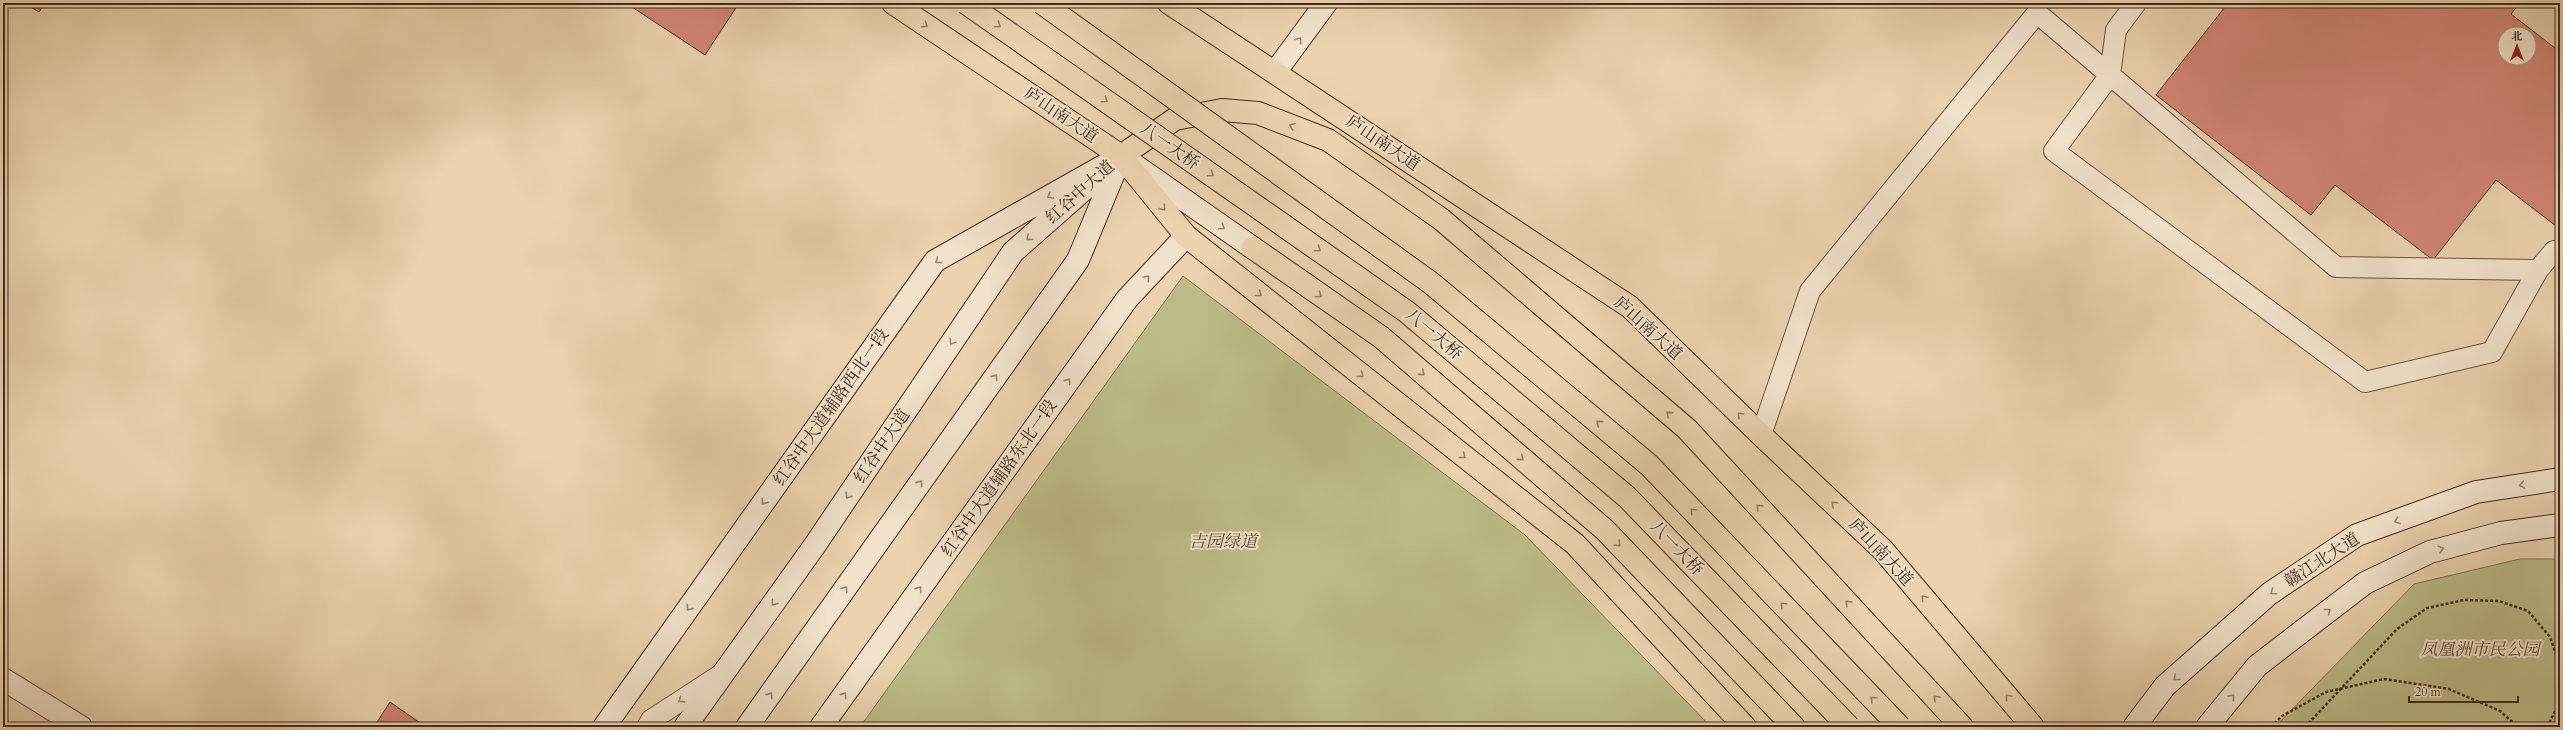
<svg xmlns="http://www.w3.org/2000/svg" width="2563" height="730" font-family="Cardo,'Noto Serif SC',serif">
	<style>
		.green { fill: #bcbb87; stroke: #7f7353 }
		.building { fill: #d08677; stroke: #422b1f; fill-rule: evenodd }
		.lines { fill: none; stroke-linecap: round; stroke-linejoin: round }
		.lane-casing { stroke: #6c5543; stroke-width: 22 }
		.street-casing { stroke: #6c5543; stroke-width: 24 }
		.secondary-casing { stroke: #422b1f; stroke-width: 24 }
		.primary-casing { stroke: #422b1f; stroke-width: 24 }
		.path { stroke: #422b1f; stroke-width: 2.5; stroke-dasharray: 3 2; stroke-linecap: butt }
		.lane { stroke: #f2e2cb; stroke-width: 20 }
		.street { stroke: #f2e2cb; stroke-width: 22 }
		.secondary { stroke: #f2e2cb; stroke-width: 22 }
		.primary { stroke: #ebd3af; stroke-width: 22 }
		.highway-bridge-casing { stroke: #422b1f; stroke-width: 24; stroke-linecap: butt }
		.path-bridge { stroke: #422b1f; stroke-width: 2.5; stroke-dasharray: 3 2; stroke-linecap: butt }
		.highway-bridge { stroke: #ebd3af; stroke-width: 22 }
		.oneway { stroke: #967f67 }
		.oneway2 { stroke: #9a8675 }
		.labels { text-anchor: middle; dominant-baseline: central; stroke-width: 4; stroke-linejoin: round; paint-order: stroke }
		.street-label { font-size: 17px; fill: #422b1f; stroke: #f2e2cb }
		.park-label { font-size: 17px; font-style: italic; fill: #5a4834; stroke: #f2e2cb }
	</style>
	<rect width="100%" height="100%" fill="#ebd3af"/>
	<filter id="stains"><feTurbulence type="fractalNoise" baseFrequency=".005" numOctaves="4"/><feColorMatrix values="0 0 0 0 .2 0 0 0 0 .09 0 0 0 0 .02 0 0 0 .5 -.17"/></filter>
	<radialGradient id="worn" r=".72"><stop offset=".6" stop-color="#630" stop-opacity="0"/><stop offset="1" stop-color="#630" stop-opacity=".3"/></radialGradient>
	<path class="green" d="M1183 276 1525 535 1711 727H860Z
		M2520 559H2560V727H2275L2414 584Z"/>
	<path class="building" d="M24 3H45L39 12Z
		M626 3H739L705 55Z
		M2228 3H2520L2511 14 2560 52V110L2555 116 2560 120V229L2496 180 2433 260 2335 185 2311 215 2156 95ZM2505 34H2529V58H2505Z
		M390 702 426 727H374Z"/>
	<g class="lines">
		<g class="lane-casing">
			<path id="lane" d="M2136 3 2116 30 2110 75 2054 151 2365 382 2492 352 2538 270
				M1761 435 1810 291 2037 13 2336 267 2538 270 2554 251
				M647 727 651 720 722 674"/>
		</g>
		<g class="street-casing">
			<path id="street" d="M3 679 81 727"/>
		</g>
		<g class="secondary-casing">
			<path id="secondary" d="M1276 71 1326 3
				M1130 162 1253 248
				M604 727 935 261 1121 156
				M685 727 815 545 1013 252 1089 185
				M747 727 1078 260 1121 156
				M821 727 1127 299 1186 236
				M2134 727 2165 686 2269 594 2357 535 2476 492 2560 479
				M2207 727 2257 666 2365 583 2430 552 2501 533 2560 525"/>
		</g>
		<g class="primary-casing">
			<path id="primary" d="M893 3 1121 156 1186 236 1575 544 1745 727
				M1169 3 1630 307 1761 435 1883 550 2033 727
				M1121 156 1175 119 1222 110 1258 113 1328 140 1441 219 1687 429 1962 727
				M1253 248 1381 337 1605 530 1794 727"/>
		</g>
		<path class="path" d="M2305 727 2397 629 2427 608 2464 600 2499 601 2528 611 2550 637 2560 666
			M2547 727 2560 702"/>
		<use href="#lane" class="lane"/>
		<use href="#street" class="street"/>
		<use href="#secondary" class="secondary"/>
		<use href="#primary" class="primary"/>
		<g class="highway-bridge-casing">
			<path id="highway-bridge" d="M966 3 1407 312 1627 497 1849 727
				M1042 3 1431 283 1649 465 1900 727"/>
		</g>
		<path class="path-bridge" d="M2271 727 2282 716 2326 692 2384 679 2449 689 2500 711 2518 727"/>
		<use href="#highway-bridge" class="highway-bridge"/>
	</g>
	<defs><path id="oneway-chevron" d="M-2-3.5L2.5 0L-2 3.5" fill="none" stroke-width="1.6" stroke-linecap="round" stroke-linejoin="round"/></defs>
	<g class="oneway">
		<use href="#oneway-chevron" transform="translate(925 25) rotate(34)"/>
		<use href="#oneway-chevron" transform="translate(998 25) rotate(35)"/>
		<use href="#oneway-chevron" transform="translate(1105 100) rotate(35)"/>
		<use href="#oneway-chevron" transform="translate(1292 126) rotate(-159)"/>
		<use href="#oneway-chevron" transform="translate(1211 174) rotate(35)"/>
		<use href="#oneway-chevron" transform="translate(1163 208) rotate(51)"/>
		<use href="#oneway-chevron" transform="translate(1318 249) rotate(35)"/>
		<use href="#oneway-chevron" transform="translate(1259 294) rotate(38)"/>
		<use href="#oneway-chevron" transform="translate(1319 295) rotate(35)"/>
		<use href="#oneway-chevron" transform="translate(1422 373) rotate(41)"/>
		<use href="#oneway-chevron" transform="translate(1361 375) rotate(38)"/>
		<use href="#oneway-chevron" transform="translate(1669 414) rotate(-139)"/>
		<use href="#oneway-chevron" transform="translate(1740 415) rotate(-136)"/>
		<use href="#oneway-chevron" transform="translate(1599 423) rotate(-140)"/>
		<use href="#oneway-chevron" transform="translate(1463 456) rotate(38)"/>
		<use href="#oneway-chevron" transform="translate(1521 458) rotate(41)"/>
		<use href="#oneway-chevron" transform="translate(1834 504) rotate(-137)"/>
		<use href="#oneway-chevron" transform="translate(1759 507) rotate(-133)"/>
		<use href="#oneway-chevron" transform="translate(1693 511) rotate(-134)"/>
		<use href="#oneway-chevron" transform="translate(1618 544) rotate(46)"/>
		<use href="#oneway-chevron" transform="translate(1924 598) rotate(-130)"/>
		<use href="#oneway-chevron" transform="translate(1848 603) rotate(-133)"/>
		<use href="#oneway-chevron" transform="translate(1783 605) rotate(-134)"/>
		<use href="#oneway-chevron" transform="translate(2008 697) rotate(-130)"/>
		<use href="#oneway-chevron" transform="translate(1936 698) rotate(-133)"/>
		<use href="#oneway-chevron" transform="translate(1873 699) rotate(-134)"/>
	</g>
	<g class="oneway2">
		<use href="#oneway-chevron" transform="translate(1299 40) rotate(-53)"/>
		<use href="#oneway-chevron" transform="translate(1050 196) rotate(150)"/>
		<use href="#oneway-chevron" transform="translate(1222 227) rotate(35)"/>
		<use href="#oneway-chevron" transform="translate(1029 238) rotate(138)"/>
		<use href="#oneway-chevron" transform="translate(938 261) rotate(143)"/>
		<use href="#oneway-chevron" transform="translate(1147 278) rotate(-47)"/>
		<use href="#oneway-chevron" transform="translate(952 342) rotate(124)"/>
		<use href="#oneway-chevron" transform="translate(995 377) rotate(-55)"/>
		<use href="#oneway-chevron" transform="translate(1068 381) rotate(-55)"/>
		<use href="#oneway-chevron" transform="translate(920 483) rotate(-55)"/>
		<use href="#oneway-chevron" transform="translate(2522 485) rotate(170)"/>
		<use href="#oneway-chevron" transform="translate(848 496) rotate(124)"/>
		<use href="#oneway-chevron" transform="translate(764 502) rotate(125)"/>
		<use href="#oneway-chevron" transform="translate(2397 521) rotate(160)"/>
		<use href="#oneway-chevron" transform="translate(2441 549) rotate(-15)"/>
		<use href="#oneway-chevron" transform="translate(845 589) rotate(-55)"/>
		<use href="#oneway-chevron" transform="translate(919 589) rotate(-55)"/>
		<use href="#oneway-chevron" transform="translate(2273 592) rotate(145)"/>
		<use href="#oneway-chevron" transform="translate(774 603) rotate(126)"/>
		<use href="#oneway-chevron" transform="translate(689 608) rotate(125)"/>
		<use href="#oneway-chevron" transform="translate(2328 611) rotate(-38)"/>
		<use href="#oneway-chevron" transform="translate(2176 678) rotate(141)"/>
		<use href="#oneway-chevron" transform="translate(770 695) rotate(-55)"/>
		<use href="#oneway-chevron" transform="translate(844 695) rotate(-55)"/>
		<use href="#oneway-chevron" transform="translate(2232 697) rotate(-50)"/>
		<use href="#oneway-chevron" transform="translate(681 700) rotate(147)"/>
	</g>
	<g class="labels">
		<g class="street-label">
			<text transform="translate(1061 115) rotate(34)">庐山南大道</text>
			<text transform="translate(1383 143) rotate(34)">庐山南大道</text>
			<text transform="translate(1170 146) rotate(35)">八一大桥</text>
			<text transform="translate(1080 192) rotate(-42)">红谷中大道</text>
			<text transform="translate(1648 328) rotate(42)">庐山南大道</text>
			<text transform="translate(1434 334) rotate(40)">八一大桥</text>
			<text transform="translate(831 407) rotate(-55)">红谷中大道辅路西北一段</text>
			<text transform="translate(882 446) rotate(-56)">红谷中大道</text>
			<text transform="translate(999 478) rotate(-55)">红谷中大道辅路东北一段</text>
			<text transform="translate(1677 548) rotate(46)">八一大桥</text>
			<text transform="translate(1881 552) rotate(47)">庐山南大道</text>
			<text transform="translate(2322 560) rotate(-33)">赣江北大道</text>
		</g>
		<g class="park-label">
			<text x="1223" y="541">吉园绿道</text>
			<text x="2480" y="649">凤凰洲市民公园</text>
		</g>
	</g>
	<rect width="2563" height="730" fill="none" stroke="#ebd3af" stroke-width="16"/>
	<rect x="4" y="4" width="2555" height="722" fill="none" stroke="#422b1f" stroke-width="2"/>
	<rect x="8" y="8" width="2547" height="714" fill="none" stroke="#422b1f"/>
	<g transform="translate(2517 46)"><circle r="19" fill="#f2e2cb" stroke="#ac9986"/>
	<path d="M0-3L7 15L0 10L-7 15Z" fill="#8f2418"/>
	<text y="-6" font-size="11" font-weight="bold" text-anchor="middle" fill="#422b1f">北</text>
	</g>
	<path d="M2409 696v6h109v-6" fill="none" stroke="#422b1f" stroke-width="2"/>
	<text x="2415" y="696" font-size="12" fill="#422b1f" stroke="#f2e2cb" stroke-width="3" paint-order="stroke">20 m</text>
	<rect width="100%" height="100%" filter="url(#stains)"/>
	<rect width="100%" height="100%" fill="url(#worn)"/>
</svg>
